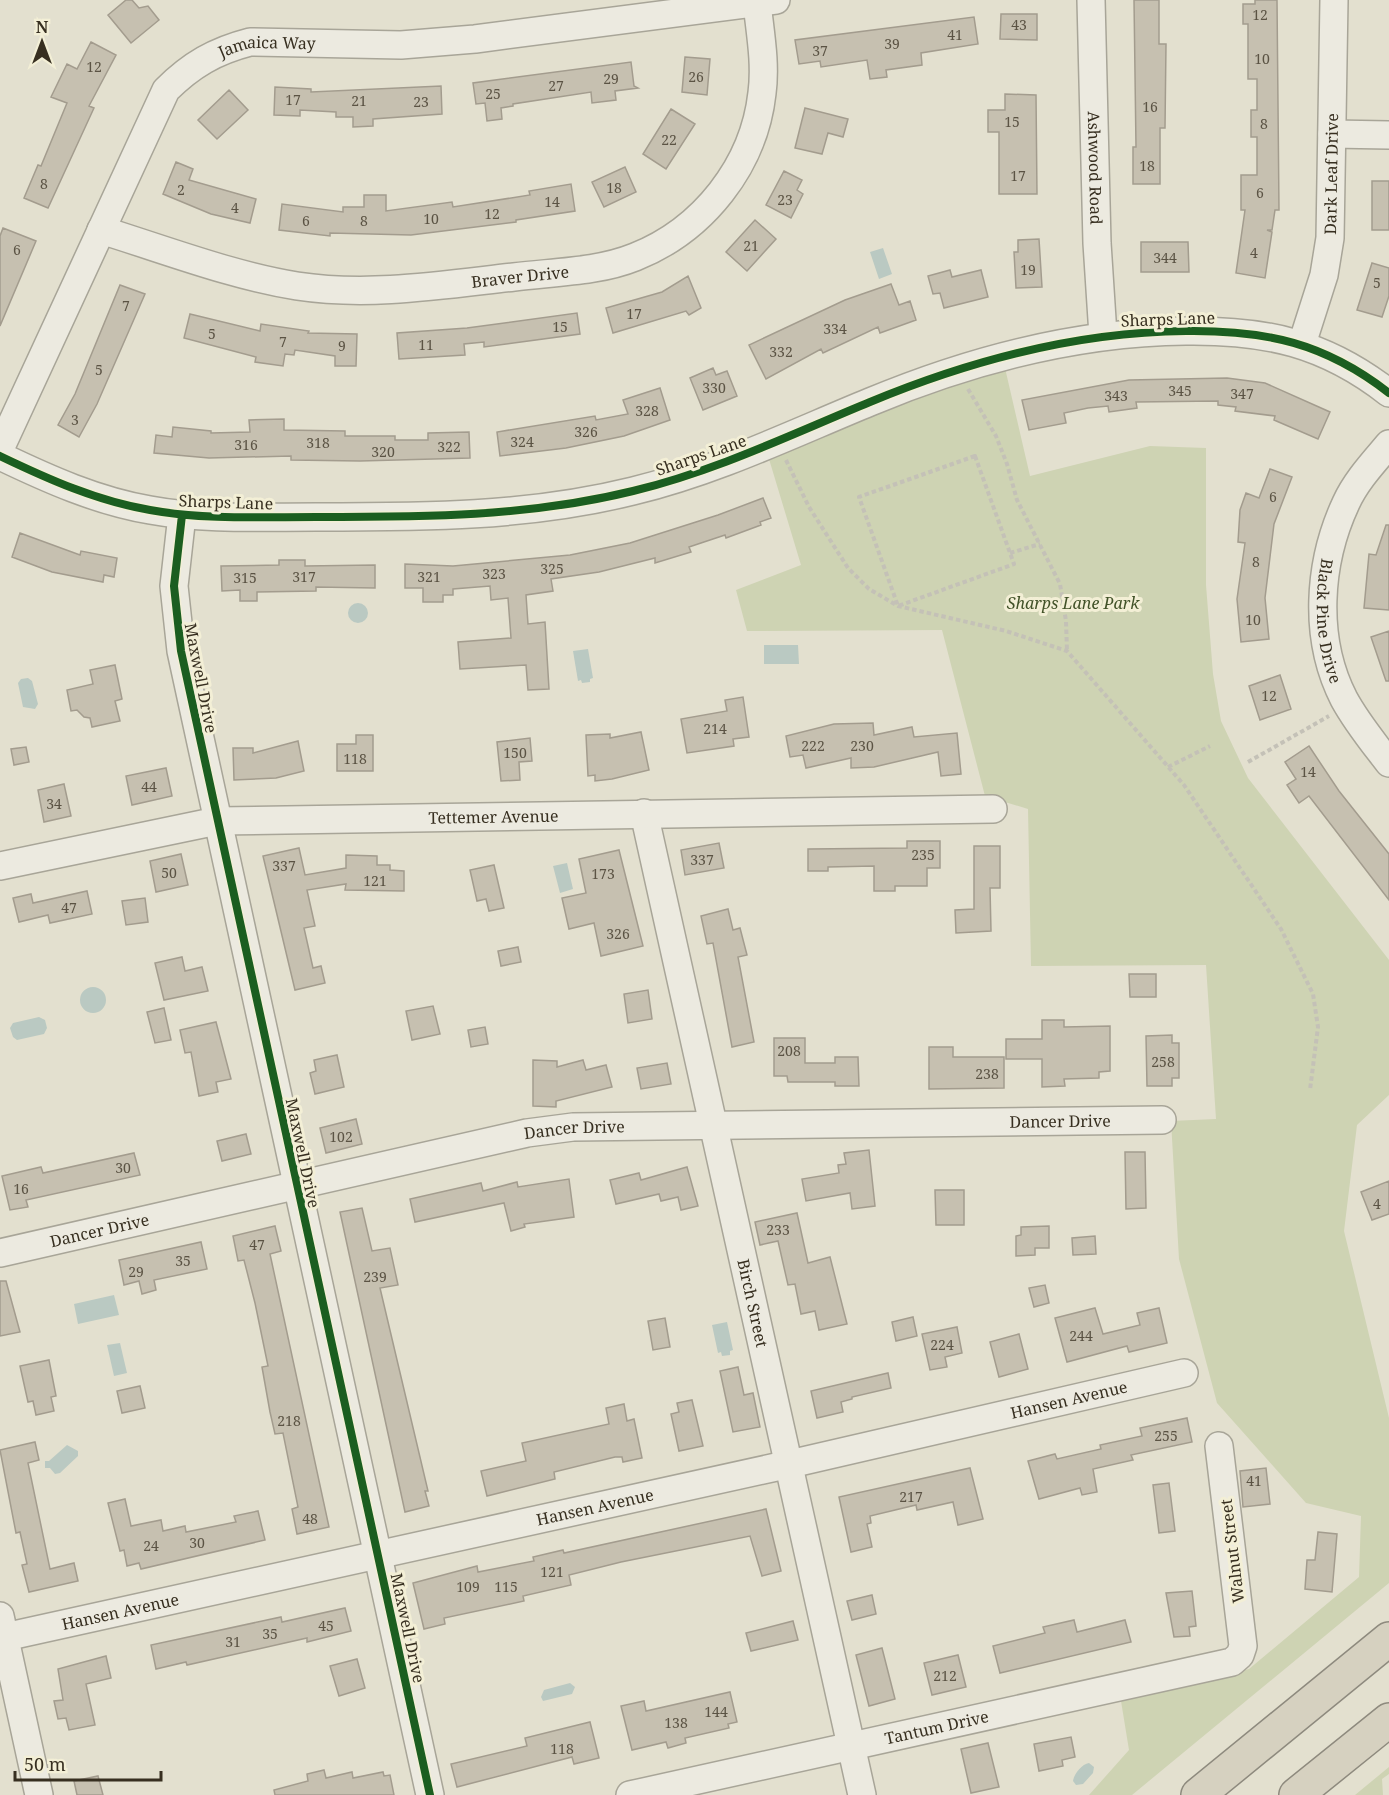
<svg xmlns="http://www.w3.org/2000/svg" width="1389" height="1795" font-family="'Noto Serif',serif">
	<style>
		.green { fill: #ced3b3 }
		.water { fill: #bac9c2 }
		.building { fill: #c6c0b0; stroke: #a39c8e; stroke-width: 1.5 }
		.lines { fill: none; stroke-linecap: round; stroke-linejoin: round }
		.minor-casing { stroke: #a8a598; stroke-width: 30 }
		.highway-casing { stroke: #8e8a7e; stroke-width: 36 }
		.path { stroke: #c4c1b7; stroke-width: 4; stroke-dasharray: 4.5 3; stroke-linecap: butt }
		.minor { stroke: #eceae0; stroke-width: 27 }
		.highway { stroke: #d6d1c0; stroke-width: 33 }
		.cycleway-casing { stroke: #f3efd6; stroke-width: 11 }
		.cycleway { stroke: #1b5e20; stroke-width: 8 }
		.labels { text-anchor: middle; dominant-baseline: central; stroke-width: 6; stroke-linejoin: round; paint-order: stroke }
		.number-label { font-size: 14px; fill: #5b5344 }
		.street-label { font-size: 16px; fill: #372f20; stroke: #f3efd6 }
		.park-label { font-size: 16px; font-style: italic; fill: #415228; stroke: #f3efd6 }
	</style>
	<rect width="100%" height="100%" fill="#e3e0cf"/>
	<path class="green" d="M1005 368 1030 476 1150 446 1206 448V585L1213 674 1221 721 1248 778 1389 960V1095L1357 1125 1344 1231 1389 1418V1583L1132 1795H1089L1129 1750 1121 1701 1249 1669 1359 1577 1361 1516 1306 1503 1217 1403 1179 1259 1171 1121 1216 1119 1206 965 1031 966 1028 809 985 796 942 630 747 631 736 590 801 565 769 459 891 403Z
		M1389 1767V1774L1382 1779 1383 1795H1355Z"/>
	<path class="water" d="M883 248 892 274 879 279 870 252Z
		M348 613a10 10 0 1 1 20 0a10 10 0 1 1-20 0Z
		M764 645H798L799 664H764Z
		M588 649 593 678 590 679V682L582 683 581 680 578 681 573 651Z
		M28 678 32 681 38 704 35 709 23 707 18 683 21 679Z
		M567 863 573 889 560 893 553 866Z
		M80 1000a13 13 0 1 1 26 0a13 13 0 1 1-26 0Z
		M39 1017 45 1020 47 1028 44 1034 17 1040 13 1037 10 1028 13 1023Z
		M114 1295 119 1315 78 1324 74 1304Z
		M727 1322 733 1350 730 1351V1355L722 1356 721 1352 718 1353 712 1325Z
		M120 1343 127 1373 114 1376 107 1345Z
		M67 1445 78 1451V1456L60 1473 55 1474 50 1468H45V1461H49Z
		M570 1683 575 1687 572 1694 543 1701 541 1697 544 1690Z
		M1089 1763 1094 1767 1093 1773 1083 1784 1076 1785 1073 1781C1074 1774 1082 1764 1089 1763Z"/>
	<path class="building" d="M126 0H132L139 8 148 6 159 20 131 43 108 15Z
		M1134 0H1159V44H1166L1165 128H1160V184H1133V147H1136Z
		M1255 0H1277L1279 210H1275L1272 230H1267L1272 232 1265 278 1236 273 1245 210H1241V175H1257V137H1251V110H1257V79H1248V24H1243V4H1255Z
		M1001 14H1037V40L1000 39Z
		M974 17 978 44 921 53 922 65 886 70 887 77 870 79 867 60 821 67 820 61 799 64 795 40Z
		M91 42 116 55 89 106 94 108 48 208 24 198 38 165 41 166 67 103 51 97 67 64 77 69Z
		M685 57 710 59 707 95 682 92Z
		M631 62 634 86 638 88 615 91 616 100 592 103 591 92 513 104V106L501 108 502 119 487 121 485 103 476 104 473 83Z
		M441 86 442 114 373 119V126L353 127V117H336V112L300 110V116L274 115 275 87 311 89V92Z
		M229 90 248 110 217 139 198 120Z
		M1005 94 1036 95 1037 194H999V132H988V110H1005Z
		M805 108 848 119 843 137 828 133 822 154 795 148Z
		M671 109 695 124 666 169 643 154Z
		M176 162 193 169 189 180 256 199 250 223 211 214 163 194Z
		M625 167 636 192 604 207 592 182Z
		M784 171 802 180 797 190 803 194 791 218 766 205Z
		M1372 181H1389V230H1372Z
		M571 184 575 211 516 220V222L411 235 330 233V236L279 230 282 204 343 212V207H364V195H386V211L452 202 453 207 530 195 529 191Z
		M755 220 776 239 747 271 726 252Z
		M3 228 36 241 0 326V236Z
		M1039 239 1042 287 1016 288 1014 252H1018V240Z
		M1141 242H1188L1189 272H1141Z
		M1372 263 1389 268V296L1382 317 1357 310Z
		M950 270 952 277 981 270 988 297 944 308 940 293 933 294 928 276Z
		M688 276 701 308 689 315 686 311 613 333 606 308 662 292Z
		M891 284 899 305 910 301 916 320 880 333 878 327 823 353 821 349 766 379 749 345 845 300Z
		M120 285 145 294 97 404 79 437 58 425 75 394Z
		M577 313 580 334 484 347V342L464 344 465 355 399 359 397 333 467 328Z
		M190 314 260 331 261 324 309 331 308 333 357 334 356 366H335V356L295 350 294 355 285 354 283 366 255 362 256 357 184 338Z
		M713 368 716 375 727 371 737 396 703 410 690 378Z
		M1227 378 1265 383 1330 412 1318 439 1274 420 1275 416 1235 411 1236 407 1218 405V401L1136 402 1137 408 1109 412 1108 406 1088 408 1064 413 1066 423 1029 430 1022 400 1129 380Z
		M660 388 670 420 624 436 566 448 500 456 497 432 595 416 596 420 628 414 623 400Z
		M284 419V430L345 431V436H395V440H428V433L469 432 470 458 360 461 291 460V456L209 458 154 453 156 435 172 437 173 427 211 431V433L250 432 249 420Z
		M1270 469 1292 477 1274 524 1265 598 1269 639 1241 642 1237 599 1245 543 1238 542 1240 510 1246 493 1259 498Z
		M763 498 771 518 760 522 761 525 726 538 725 535 689 547 691 552 655 563V558L599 572 551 579 553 591 526 595 528 624 545 622 549 689 528 690 526 665 460 669 458 642 511 638 508 598 491 600 490 586 453 589V595H443V602H423V588H405V564L453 566 570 555 630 543 718 515Z
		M1386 525H1389V610L1364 608 1369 554 1376 555Z
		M20 533 80 555 81 551 117 558 114 577 104 575 103 582 52 572 12 557Z
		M279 560H305V566L375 565V588L316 587V591L257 592V601H240V590L222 591 221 566 279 565Z
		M1389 631V681H1386L1371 637Z
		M115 665 122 699 115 701 120 721 92 727 90 718 84 717 77 710 71 711 67 690 93 684 90 670Z
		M1280 675 1291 709 1260 720 1249 686Z
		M743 697 749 737 733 739 734 746 687 753 681 719 727 711 725 700Z
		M873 723 874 735 912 727 914 737 957 733 961 774 941 776 938 752 874 767 851 768V758L806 768 803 755 790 757 786 736 834 724Z
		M641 732 649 770 612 779 595 781V775L588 776 586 735 610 734V738Z
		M356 735H373V771H337V744H356Z
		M530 738 532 761 519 762 520 780 501 781 497 742Z
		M298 741 304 771 276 778 234 780 233 748H253V753Z
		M1309 746 1339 791 1389 854V900L1309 796 1299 803 1287 785 1296 779 1285 762Z
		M26 747 29 762 14 765 11 749Z
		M166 768 172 796 132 805 126 776Z
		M64 784 71 816 44 822 38 790Z
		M907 841H940V868H927V886H895V891H874V866L828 867V871H808V849L907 848Z
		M719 843 724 868 685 875 681 850Z
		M974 846H1000V888H990L991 931 956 933 955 910 974 909Z
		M299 848 305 875 346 868V855L377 856V865H390V870L404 871V891L345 890 346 884 307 890 315 926 304 928 313 968 321 966 325 983 295 990 263 856Z
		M619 850 643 946 601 956 594 923 569 929 562 898 586 893 579 859Z
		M181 854 188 885 156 892 150 861Z
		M494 865 504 908 489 911 486 899 477 901 470 870Z
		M87 891 92 914 50 923 48 915 19 922 13 898 31 894 33 903Z
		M145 898 148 922 126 925 122 901Z
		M728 909 733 930 740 928 747 955 738 957 754 1042 732 1047 713 943 707 944 701 916Z
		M518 947 521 962 501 966 498 951Z
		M182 957 185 971 202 967 208 991 164 1000 155 963Z
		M1129 974H1156V997H1130Z
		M648 990 652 1019 628 1023 624 994Z
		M433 1006 440 1034 412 1040 406 1011Z
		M164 1008 171 1040 155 1043 147 1012Z
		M1042 1020H1064V1027L1110 1026V1071L1099 1072V1078L1064 1079 1065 1086 1042 1087V1059H1006V1039H1042Z
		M216 1022 231 1079 216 1082 218 1092 199 1096 191 1052 185 1053 180 1030Z
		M485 1027 488 1044 471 1047 468 1030Z
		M1172 1035V1043H1179V1078H1172V1086H1147L1146 1036Z
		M774 1038H805V1063H835V1057H858L859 1086H835V1082H788L787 1076H774Z
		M929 1047H953V1057H1004V1088L929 1089Z
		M337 1055 344 1087 315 1094 310 1073 316 1071 314 1060Z
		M533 1060 557 1061V1067L583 1060 586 1070 606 1065 612 1087 556 1101V1107L533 1106Z
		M667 1063 671 1084 641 1089 637 1068Z
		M356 1119 362 1144 326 1153 320 1128Z
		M246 1134 251 1154 222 1161 217 1141Z
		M869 1150 875 1206 852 1209 850 1193 806 1201 802 1179 839 1173 838 1165 846 1164 844 1153Z
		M1125 1152H1145L1146 1208 1126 1209Z
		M134 1153 140 1175 26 1200 28 1207 10 1210 2 1176 41 1167 43 1173Z
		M687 1167 698 1206 681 1210 678 1197 661 1201 659 1194 616 1204 610 1180 639 1173 641 1180Z
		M569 1179 574 1217 524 1224 525 1227 511 1231 504 1203 415 1222 410 1199 481 1183 483 1191 517 1182 518 1187Z
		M1389 1181V1214L1372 1220 1361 1192Z
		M935 1190H964V1225H936Z
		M362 1208 372 1251 390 1248 398 1285 380 1288 428 1491H425L429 1506 405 1512 340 1212Z
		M797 1213 808 1263 830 1257 847 1324 819 1330 815 1311 801 1314 795 1284 788 1285 778 1241 760 1245 755 1222Z
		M275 1226 281 1251 270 1254 329 1527 297 1534 292 1509 298 1507 283 1433 275 1434 270 1412 262 1367 268 1366 255 1303 244 1260 238 1261 233 1236Z
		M1049 1226V1248H1035V1255L1016 1256V1236L1021 1235V1227Z
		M1095 1236 1096 1254 1073 1255 1072 1238Z
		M201 1242 207 1269 154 1280 156 1290 142 1294 139 1281 124 1285 119 1260Z
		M0 1281H6L20 1332 0 1336Z
		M1045 1285 1049 1303 1034 1307 1029 1288Z
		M1095 1308 1103 1334 1140 1325 1137 1313 1159 1308 1167 1343 1129 1352 1127 1346 1067 1362 1055 1318Z
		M913 1317 917 1336 896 1341 892 1322Z
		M665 1318 670 1347 653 1350 648 1321Z
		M957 1327 962 1353 945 1357 947 1367 930 1370 922 1334Z
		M1019 1334 1028 1369 999 1377 990 1342Z
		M49 1360 56 1396 51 1397 54 1411 36 1415 33 1401 28 1402 20 1366Z
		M738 1367 744 1395 753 1393 760 1427 733 1432 720 1371Z
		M888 1373 891 1388 852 1397V1399L841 1402 843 1412 817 1418 811 1391Z
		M140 1386 145 1408 122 1413 117 1391Z
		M692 1400 703 1446 679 1451 671 1414 679 1412 677 1403Z
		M624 1404 627 1421 634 1419 642 1458 623 1462 622 1457H615L554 1472 555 1479 487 1496 481 1471 526 1461 522 1443 609 1424 606 1408Z
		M1187 1418 1192 1442 1131 1455 1133 1460 1093 1469 1097 1492 1082 1495 1080 1488 1039 1499 1028 1461 1055 1454 1057 1459 1101 1449 1100 1445 1142 1436 1140 1428Z
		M35 1442 39 1460 28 1463 50 1569 74 1563 78 1581 29 1592 22 1565 27 1564 20 1532 16 1533 0 1450Z
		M970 1468 983 1519 958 1525 953 1502 917 1510 916 1505 870 1516 871 1523 867 1524 872 1547 851 1552 839 1497Z
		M1266 1468 1270 1504 1243 1507 1240 1471Z
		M1169 1483 1175 1531 1159 1533 1153 1485Z
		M125 1499 131 1526 161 1520 163 1531 185 1526 186 1532 236 1522 234 1516 258 1511 265 1540 141 1569 139 1563 127 1566 124 1550 120 1551 108 1503Z
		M766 1509 781 1571 762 1576 750 1536 621 1562 569 1575 571 1585 523 1596 524 1601 444 1618 445 1624 424 1629 413 1583 477 1566 478 1572 534 1561 533 1557 563 1550 564 1553Z
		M1318 1532 1337 1534 1332 1592 1305 1589 1307 1560H1315Z
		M1192 1591 1196 1626 1189 1627 1190 1636 1174 1637 1166 1593Z
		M872 1595 876 1614 852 1620 847 1601Z
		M345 1608 351 1631 307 1642V1638L187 1665 186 1662 156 1669 151 1645 281 1617 282 1622Z
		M1074 1620 1077 1632 1125 1620 1131 1642 1000 1673 993 1646 1045 1633 1043 1627Z
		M793 1621 798 1640 751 1651 746 1633Z
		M882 1648 895 1699 869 1706 856 1655Z
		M958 1655 966 1687 932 1695 924 1663Z
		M106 1656 111 1678 86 1684 95 1725 69 1730 66 1718 58 1719 54 1701 63 1700 58 1669Z
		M357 1659 365 1688 339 1696 330 1666Z
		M730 1692 737 1722 728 1724 729 1728 685 1738 686 1743 668 1748 666 1742 632 1750 621 1706 644 1701 646 1711Z
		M590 1722 599 1758 574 1764 572 1757 457 1787 451 1764 527 1746 525 1738Z
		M1071 1737 1075 1757 1062 1760 1063 1766 1039 1771 1034 1744Z
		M988 1743 999 1787 971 1793 961 1749Z
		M324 1770 326 1778 352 1772 353 1778 383 1772 384 1776 390 1775 394 1795H275L274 1790 308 1781 307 1774Z
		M98 1776 103 1795H77L74 1781Z"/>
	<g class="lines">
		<g class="minor-casing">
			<g id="minor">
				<path id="s1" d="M1091 0 1097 243 1103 335"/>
				<path d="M1332 134 1389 135"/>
				<path id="s2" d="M101 230C166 250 230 275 297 286 369 297 443 285 514 277 554 272 598 272 635 257 703 230 754 166 762 93 766 63 760 32 757 3"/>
				<path id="s3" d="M1302 344 1324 275 1330 238 1334 0"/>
				<path id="s4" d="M1389 444C1373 463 1356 481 1346 503 1318 563 1313 639 1344 699 1357 723 1373 742 1389 763"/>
				<path id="s5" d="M0 449 166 90C191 65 215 51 250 42L401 45 475 39 776 0"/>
				<path d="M0 456C48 479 97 501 150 510 204 520 261 517 316 517 423 517 528 517 633 491 716 471 792 434 870 402 971 360 1077 332 1186 331 1266 330 1325 343 1389 393"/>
				<path d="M182 515 174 586 181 651 430 1795"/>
				<path id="s6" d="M644 813 862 1795"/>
				<path id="s7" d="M0 866 217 821 993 809"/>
				<path id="s8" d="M0 1253 527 1133 573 1127 1162 1120"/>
				<path d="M0 1616 39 1795"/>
				<path id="s9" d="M5 1637 790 1464 1184 1373"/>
				<path id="s10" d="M630 1795 1232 1662 1240 1655 1243 1646 1219 1446"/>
			</g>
		</g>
		<g class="highway-casing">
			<path id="highway" d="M1198 1795 1389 1639
				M1296 1795 1389 1720"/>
		</g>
		<path class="path" d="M968 389 996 436 1007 464 1017 500 1060 584 1066 621 1067 651
			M975 456 1014 564 898 606 859 497Z
			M786 460 809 507 848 568 869 589 898 606 1006 631 1067 651 1184 785 1281 929 1313 994 1318 1027 1310 1090
			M1010 553 1040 544
			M1248 762 1329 716
			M1168 767 1210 746"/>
		<use href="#minor" class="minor"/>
		<use href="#highway" class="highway"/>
		<g class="cycleway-casing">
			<path id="cycleway" d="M0 456C48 479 97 501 150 510 204 520 261 517 316 517 423 517 528 517 633 491 716 471 792 434 870 402 971 360 1077 332 1186 331 1266 330 1325 343 1389 393
				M182 515 174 586 181 651 430 1795"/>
		</g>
		<use href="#cycleway" class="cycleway"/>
	</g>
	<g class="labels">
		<g class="number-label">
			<text x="1260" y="14">12</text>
			<text x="1019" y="24">43</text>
			<text x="955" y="34">41</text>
			<text x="892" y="43">39</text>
			<text x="820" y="50">37</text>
			<text x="1262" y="58">10</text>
			<text x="94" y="66">12</text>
			<text x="696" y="76">26</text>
			<text x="611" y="78">29</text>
			<text x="556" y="85">27</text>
			<text x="493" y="93">25</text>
			<text x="293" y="99">17</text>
			<text x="359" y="100">21</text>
			<text x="421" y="101">23</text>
			<text x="1150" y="106">16</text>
			<text x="1012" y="121">15</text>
			<text x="1264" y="123">8</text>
			<text x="669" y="139">22</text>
			<text x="1147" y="165">18</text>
			<text x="1018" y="175">17</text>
			<text x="44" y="183">8</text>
			<text x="614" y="187">18</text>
			<text x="181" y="189">2</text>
			<text x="1260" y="192">6</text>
			<text x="785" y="199">23</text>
			<text x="552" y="201">14</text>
			<text x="235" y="207">4</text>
			<text x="492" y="213">12</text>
			<text x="431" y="218">10</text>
			<text x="306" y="220">6</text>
			<text x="364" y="220">8</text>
			<text x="751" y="245">21</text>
			<text x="17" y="249">6</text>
			<text x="1254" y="252">4</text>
			<text x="1165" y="257">344</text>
			<text x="1028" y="269">19</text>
			<text x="1377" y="282">5</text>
			<text x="126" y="305">7</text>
			<text x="634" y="313">17</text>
			<text x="560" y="326">15</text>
			<text x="835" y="328">334</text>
			<text x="212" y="333">5</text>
			<text x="283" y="341">7</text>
			<text x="426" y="344">11</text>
			<text x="342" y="345">9</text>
			<text x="781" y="351">332</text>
			<text x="99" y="369">5</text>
			<text x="714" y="387">330</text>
			<text x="1180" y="390">345</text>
			<text x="1242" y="393">347</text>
			<text x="1116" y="395">343</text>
			<text x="647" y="410">328</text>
			<text x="75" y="419">3</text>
			<text x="586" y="431">326</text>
			<text x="522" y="441">324</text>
			<text x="318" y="442">318</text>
			<text x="246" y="444">316</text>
			<text x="449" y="446">322</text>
			<text x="383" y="451">320</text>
			<text x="1273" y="496">6</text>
			<text x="1256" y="561">8</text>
			<text x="552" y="568">325</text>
			<text x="494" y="573">323</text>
			<text x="304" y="576">317</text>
			<text x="429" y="576">321</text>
			<text x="245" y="577">315</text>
			<text x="1253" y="619">10</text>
			<text x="1269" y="695">12</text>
			<text x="715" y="728">214</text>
			<text x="813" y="745">222</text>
			<text x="862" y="745">230</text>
			<text x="515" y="752">150</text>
			<text x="355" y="758">118</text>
			<text x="1308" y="771">14</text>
			<text x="149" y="786">44</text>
			<text x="54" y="803">34</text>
			<text x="923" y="854">235</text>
			<text x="702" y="859">337</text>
			<text x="284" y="865">337</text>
			<text x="169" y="872">50</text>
			<text x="603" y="873">173</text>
			<text x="375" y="880">121</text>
			<text x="69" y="907">47</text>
			<text x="618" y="933">326</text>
			<text x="789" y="1050">208</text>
			<text x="1163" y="1061">258</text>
			<text x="987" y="1073">238</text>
			<text x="341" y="1136">102</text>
			<text x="123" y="1167">30</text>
			<text x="21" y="1188">16</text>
			<text x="1377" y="1203">4</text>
			<text x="778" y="1229">233</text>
			<text x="257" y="1244">47</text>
			<text x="183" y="1260">35</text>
			<text x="136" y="1271">29</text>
			<text x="375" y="1276">239</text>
			<text x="1081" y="1335">244</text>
			<text x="942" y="1344">224</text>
			<text x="289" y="1420">218</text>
			<text x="1166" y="1435">255</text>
			<text x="1254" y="1480">41</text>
			<text x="911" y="1496">217</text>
			<text x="310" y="1518">48</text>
			<text x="197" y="1542">30</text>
			<text x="151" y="1545">24</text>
			<text x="552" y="1571">121</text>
			<text x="468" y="1586">109</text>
			<text x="506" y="1586">115</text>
			<text x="326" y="1625">45</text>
			<text x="270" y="1633">35</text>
			<text x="233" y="1641">31</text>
			<text x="945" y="1675">212</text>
			<text x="716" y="1711">144</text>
			<text x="676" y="1722">138</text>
			<text x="562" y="1748">118</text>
		</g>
		<g class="street-label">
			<text stroke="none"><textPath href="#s5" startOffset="510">Jamaica Way</textPath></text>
			<text stroke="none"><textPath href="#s1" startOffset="168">Ashwood Road</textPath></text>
			<text stroke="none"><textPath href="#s3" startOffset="174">Dark Leaf Drive</textPath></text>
			<text stroke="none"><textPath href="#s2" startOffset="428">Braver Drive</textPath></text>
			<text transform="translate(1168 319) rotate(-2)">Sharps Lane</text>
			<text transform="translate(701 455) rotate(-19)">Sharps Lane</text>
			<text transform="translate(226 502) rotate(2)">Sharps Lane</text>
			<text stroke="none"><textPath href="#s4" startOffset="195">Black Pine Drive</textPath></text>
			<text transform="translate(201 678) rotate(79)">Maxwell Drive</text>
			<text stroke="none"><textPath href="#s7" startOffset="498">Tettemer Avenue</textPath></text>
			<text stroke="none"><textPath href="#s8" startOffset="1074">Dancer Drive</textPath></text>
			<text stroke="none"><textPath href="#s8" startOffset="588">Dancer Drive</textPath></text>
			<text transform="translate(303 1153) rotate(78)">Maxwell Drive</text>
			<text stroke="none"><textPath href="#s8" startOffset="102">Dancer Drive</textPath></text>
			<text stroke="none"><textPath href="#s6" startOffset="502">Birch Street</textPath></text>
			<text stroke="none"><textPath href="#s9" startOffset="1090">Hansen Avenue</textPath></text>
			<text stroke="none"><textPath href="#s9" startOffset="604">Hansen Avenue</textPath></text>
			<text transform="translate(1232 1551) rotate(-97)">Walnut Street</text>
			<text stroke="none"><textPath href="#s9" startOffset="118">Hansen Avenue</textPath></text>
			<text transform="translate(408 1628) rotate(78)">Maxwell Drive</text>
			<text stroke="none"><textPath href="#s10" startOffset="314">Tantum Drive</textPath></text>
		</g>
		<g class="park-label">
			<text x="1073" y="603">Sharps Lane Park</text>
		</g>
	</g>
	<g transform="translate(42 42)" stroke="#f3efd6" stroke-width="4.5" paint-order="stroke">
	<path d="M0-4.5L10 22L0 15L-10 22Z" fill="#372f20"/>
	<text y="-9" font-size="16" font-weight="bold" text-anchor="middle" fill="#372f20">N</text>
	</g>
	<path d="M15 1771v9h146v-9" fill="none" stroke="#372f20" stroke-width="3"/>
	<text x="24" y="1771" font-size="18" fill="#372f20" stroke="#f3efd6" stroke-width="4.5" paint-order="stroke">50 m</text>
</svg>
